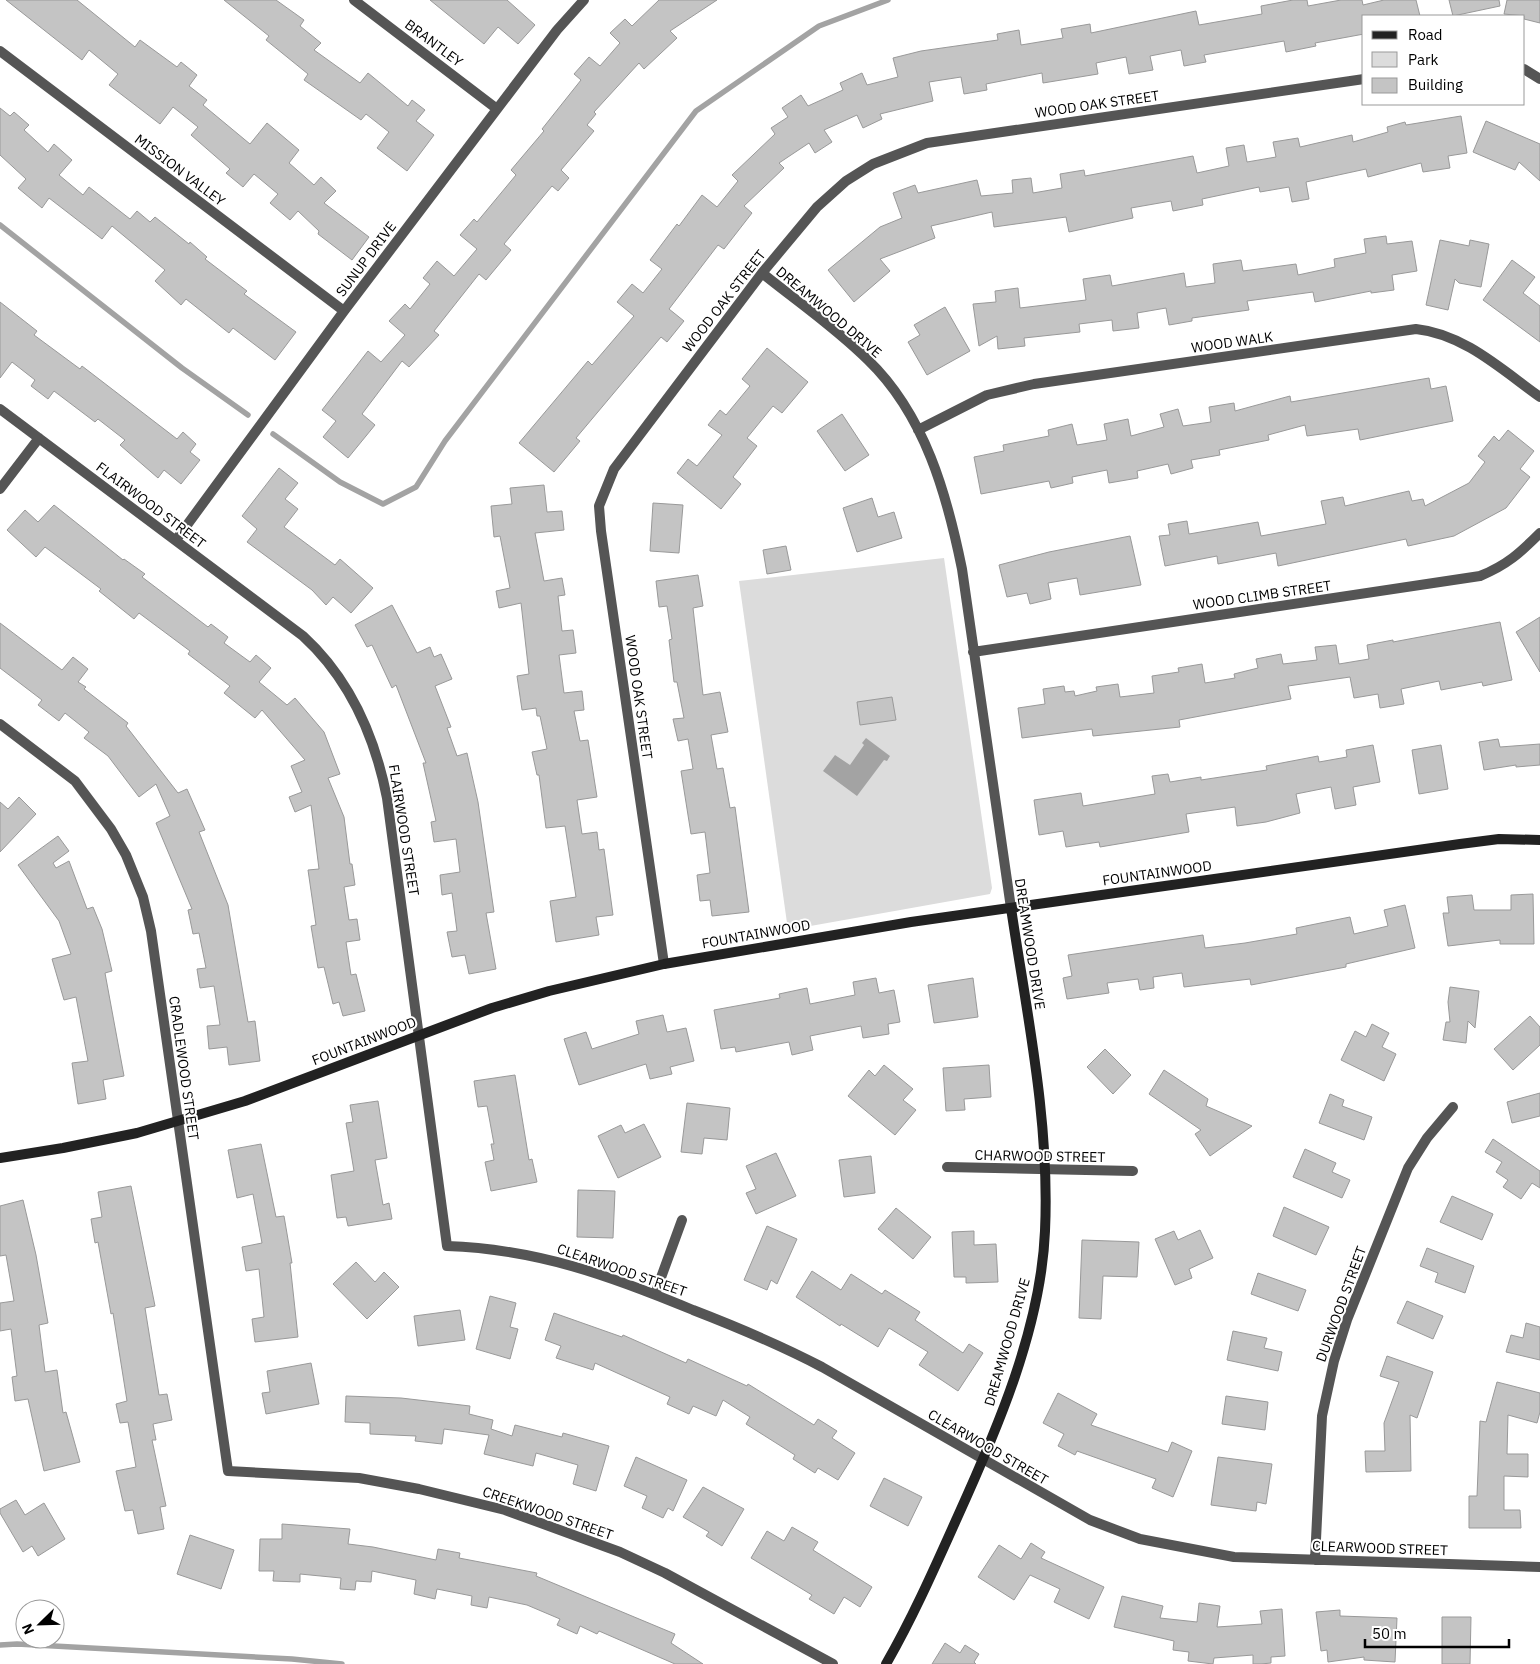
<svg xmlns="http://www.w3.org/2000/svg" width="1540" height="1664" font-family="'IBM Plex Sans',sans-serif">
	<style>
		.green { fill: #dcdcdc }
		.water { fill: #a3a3a3 }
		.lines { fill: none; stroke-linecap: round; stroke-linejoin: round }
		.stream { stroke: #a3a3a3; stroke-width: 5.5 }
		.building { fill: #c4c4c4; stroke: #999 }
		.street { stroke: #555; stroke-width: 10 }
		.secondary { stroke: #222; stroke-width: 10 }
		.labels { text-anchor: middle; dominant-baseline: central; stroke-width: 4; stroke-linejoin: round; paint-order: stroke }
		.street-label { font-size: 14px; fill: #000; stroke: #fff }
	</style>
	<rect width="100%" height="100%" fill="#fff"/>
	<path class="green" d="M944 558 992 888 990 894 788 930 739 581Z"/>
	<path class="water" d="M866 738 890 756 887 761 884 760 857 796 823 771 835 755 850 765 864 745 862 743Z"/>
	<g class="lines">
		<path class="stream" d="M0 225 182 368 248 415
			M273 434 340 482 383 504 416 487 445 441 696 111 819 26 888 0
			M0 1645 17 1644 292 1659 342 1664"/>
	</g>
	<path class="building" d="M6 0H77L135 47 140 40 177 67 181 62 197 75 189 86 207 100 203 105 250 144 267 123 299 150 289 163 314 185 321 177 336 191 324 203 369 237 352 260 318 234 319 231 298 211 290 220 270 203 278 194 254 174 243 187 226 173 230 169 191 135 198 127 173 107 160 124 109 85 118 74 89 50 82 60Z
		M224 0H276L304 20 300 26 321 43 314 50 360 83 368 73 408 106 412 100 425 110 416 121 434 135 407 171 377 148 389 132 366 114 361 120 304 80 308 74 266 40 269 36Z
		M430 0H507L535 25 518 44 498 27 484 44Z
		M659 0H717L670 31 677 38 644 69 639 63 594 112 596 114 587 125 594 131 561 170 569 178 558 191 552 186 504 244 511 250 486 280 479 274 434 331 439 335 409 367 402 361 362 414 375 425 348 458 323 437 336 421 322 410 368 351 381 362 405 335 389 321 405 304 410 309 430 284 423 278 437 261 454 276 477 249 460 235 474 219 477 222 516 175 511 170 544 131 542 129 581 80 574 74 589 57 600 66 620 43 610 33 625 19 632 26Z
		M1293 0H1307L1308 6 1341 0H1362L1363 5 1384 0H1416L1420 16H1364V34L1315 43 1316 46 1286 52 1284 41 1204 55 1206 62 1184 66 1181 50 1150 56 1153 70 1129 74 1126 57 1096 63 1098 74 1043 83 1042 73 986 84 987 90 964 94 961 77 929 82 933 101 880 114 882 119 863 128 857 115 824 130 832 142 815 153 809 143 779 163 784 168 744 206 752 213 724 249 718 245 669 309 684 321 667 342 661 337 618 388 576 438 580 441 554 472 519 443 588 361 592 365 634 316 617 302 632 284 643 293 662 269 650 260 677 224 679 226 702 195 717 207 738 181 732 175 775 134 771 128 788 117 782 108 801 95 808 106 843 90 840 83 862 73 867 85 898 77 893 58 921 51 998 40 997 34 1019 30 1021 45 1063 38 1061 29 1090 24 1091 33 1196 11 1199 25 1262 14 1261 6Z
		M1449 0H1499L1500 6 1453 16Z
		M1507 0H1540V23L1524 19V16L1504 14Z
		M0 108 10 116 14 112 29 125 24 130 48 152 54 144 72 160 59 175 83 195 89 187 130 219 137 211 150 222 155 217 189 244 190 242 207 257 205 259 247 291 244 294 296 332 275 360 233 328 229 333 186 299 181 305 155 281 165 270 112 226 102 239 49 198 42 208 18 188 26 179 0 155Z
		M1461 116 1467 153 1448 156 1450 168 1423 172 1421 163 1368 177 1366 169 1306 182 1309 199 1292 202 1289 187 1260 192 1259 187 1202 199 1203 205 1173 211 1171 201 1131 208 1133 218 1069 232 1066 217 994 227 992 212 931 226 935 238 880 259 890 271 854 302 828 270 880 227 902 218 893 193 915 185 918 193 977 180 981 196 1013 193 1012 180 1031 178 1033 193 1062 188 1060 174 1084 170 1085 176 1193 156 1197 173 1229 166 1226 148 1244 145 1247 162 1276 157 1273 142 1298 138 1300 147 1352 135 1353 142 1388 132 1387 127 1405 122 1406 125Z
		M1486 121 1540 144V181L1519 162 1515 170 1473 152Z
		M1386 236 1387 244 1412 241 1417 271 1392 275 1394 290 1371 293V291L1315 302 1313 292 1247 301 1249 310 1192 318V321L1169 325 1166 308 1137 313 1139 328 1113 331 1112 320 1079 324 1080 332 1024 338 1025 346 998 349 997 336 979 346 973 304 996 302 995 291 1018 288 1020 308 1086 300 1083 279 1110 275 1112 286 1184 273 1186 287 1215 283 1213 264 1241 260 1243 271 1296 264 1298 275 1335 267 1334 259 1366 253 1364 239Z
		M1440 240 1469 246 1470 240 1489 244 1481 287 1459 283 1455 279 1448 310 1426 305Z
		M1512 260 1535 277 1523 293 1540 306V342L1483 300Z
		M0 302 37 331 34 335 80 369 82 366 177 439 183 432 196 444 190 452 200 460 181 484 164 470 158 478 120 445 125 440 98 419 95 422 54 391 48 399 31 386 35 380 12 362 0 378Z
		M945 307 970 351 927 375 908 342 920 335 914 325Z
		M767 348 808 382 782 413 773 406 747 438 757 446 733 477 741 484 721 509 677 473 688 459 697 466 722 435 708 425 720 410 726 415 750 386 742 379Z
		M1429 378 1431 389 1446 386 1453 421 1360 440 1358 429 1307 436 1305 425 1268 435 1269 440 1219 450 1220 455 1191 460 1193 468 1171 474 1168 464 1137 471 1138 478 1109 483 1107 470 1072 477 1073 483 1051 488 1049 481 981 494 974 457 1004 451 1003 445 1049 436 1048 430 1072 424 1077 445 1107 440 1104 424 1128 419 1131 436 1164 427 1160 414 1178 409 1183 426 1211 422 1209 407 1234 403 1235 411 1290 396 1291 402Z
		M842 414 869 455 845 471 817 431Z
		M1508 430 1534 451 1520 469 1530 477 1506 508 1454 536 1408 546 1406 539 1278 566 1276 553 1218 564 1217 556 1165 566 1159 536 1170 535 1168 524 1187 521 1189 534 1258 522 1261 536 1326 524 1321 501 1343 497 1345 506 1409 491 1412 501 1423 499 1425 506 1469 483 1485 462 1478 456 1494 436 1499 441Z
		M279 468 298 483 285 499 298 509 284 527 335 565 340 559 373 588 351 613 333 597 326 605 312 590 247 542 257 529 242 516Z
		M544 485 547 512 562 511 564 530 535 533 544 581 562 578 565 595 558 596 562 631 573 630 576 653 559 655 564 693 582 691 584 710 574 711 580 741 588 740 597 797 577 800 582 834 597 832 599 850 604 849 613 915 596 917 599 935 556 942 550 901 576 897 565 826 546 828 539 775H537L532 752 547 749 540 716H537L536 708 522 710 517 676 529 674 521 603 499 608 496 591 510 588 500 536 494 537 491 506 512 504 510 488Z
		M872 498 878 517 894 512 902 538 857 552 843 508Z
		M653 503 683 505 679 553 650 551Z
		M54 505 123 560 124 559 145 574 142 577 208 627 211 624 228 637 224 643 250 662 256 655 271 668 259 682 287 705 295 698 324 732 340 774 328 778 344 817 350 864H352L355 885 344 887 349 920 357 919 360 940 346 942 351 975 356 974 365 1011 343 1016 339 1002 333 1004 324 967 318 968 311 926 316 925 308 870 319 869 311 805 295 812 289 797 302 792 291 766 305 760 262 710 255 718 224 693 230 686 188 654 190 651 139 613 134 619 99 591 101 589 45 547 36 557 7 530 25 510 38 522Z
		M1130 536 1141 585 1080 595 1077 578 1048 583 1051 599 1030 604 1027 593 1007 597 999 565 1049 552Z
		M786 546 791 570 767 574 763 550Z
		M698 575 703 606 693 608 703 695 720 692 728 732 711 735 717 769 723 768 730 808 735 807 749 912 712 916 710 900 700 901 697 875 710 873 705 832 691 834 681 771 693 769 688 739 678 741 673 719 684 718 677 682H674L669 640 672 639 667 606 659 607 656 581Z
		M392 605 417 653 430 647 434 657 441 654 452 679 435 686 451 727 447 728 457 756 467 753 478 802 494 912 486 913 496 969 469 974 465 955 452 957 447 932 457 931 452 893 442 895 440 875 460 872 456 839 434 842 431 822 436 821 423 763H426L396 685 392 688 372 645 367 647 355 625Z
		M1540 617V672L1516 632Z
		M1500 622 1512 680 1483 686 1482 682 1441 690 1439 681 1401 689 1404 704 1380 708 1378 694 1354 698 1350 677 1288 686 1291 699 1179 720 1180 727 1093 736 1092 729 1022 738 1018 708 1045 704 1043 689 1064 686 1065 692 1074 691 1075 696 1097 691 1096 687 1118 684 1120 697 1154 693 1152 676 1179 672 1178 668 1202 664 1205 683 1235 678 1234 674 1258 668 1256 659 1281 654 1283 664 1317 660 1315 647 1336 645 1339 664 1369 659 1367 645 1393 640V642Z
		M0 623 62 670 73 657 88 669 78 682 86 687 84 689 128 723 126 726 178 793 187 789 205 830 199 832 228 905 248 1022 255 1021 260 1061 229 1065 227 1047 209 1049 207 1026 220 1025 214 986 200 988 197 969 206 968 199 933 193 934 188 910 192 909 156 823 170 816 156 784 139 797 108 756 84 738 89 732 65 713 59 721 38 705 42 700 0 668Z
		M892 697 896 720 860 725 857 702Z
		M1498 739 1500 747 1540 744V765L1516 767V765L1484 770 1479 742Z
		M1373 745 1380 782 1353 787 1356 805 1335 809 1331 787 1296 794 1300 813 1266 822 1237 826 1235 807 1186 814 1189 832 1100 847 1099 842 1066 847 1063 831 1039 835 1034 800 1081 793 1083 806 1155 794 1152 776 1168 774 1170 782 1201 777V780L1267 770 1266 766 1318 756 1319 762 1347 757 1346 750Z
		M1441 745 1448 789 1419 794 1412 750Z
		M19 797 36 814 0 852V802L8 809Z
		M58 836 69 851 53 863 56 868 69 861 87 909 93 907 102 929 112 971 105 973 124 1076 103 1080 106 1099 78 1104 72 1063 88 1061 76 997 64 1000 52 959 71 954 59 921 18 865Z
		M1533 894 1534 944H1500V940L1448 946 1443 913H1449L1447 897 1472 895 1474 910H1511V895Z
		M1405 905 1415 948 1346 964V967L1251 985 1250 979 1184 987 1182 973 1153 977 1154 988 1140 990 1138 979 1107 983 1109 993 1067 999 1063 978 1072 976 1068 955 1203 935 1205 948 1245 943 1297 934 1296 928 1350 917 1354 934 1388 926 1384 910Z
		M876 978 879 993 894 990 900 1022 888 1024 889 1034 863 1038 861 1026 810 1036 813 1050 792 1055 789 1042 736 1052 735 1047 721 1049 714 1010 780 998 779 994 807 988 810 1004 855 995 853 982Z
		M973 978 978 1017 934 1023 928 985Z
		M1450 987 1479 991 1475 1028 1468 1021 1466 1043 1443 1040 1446 1022H1450L1448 1002Z
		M663 1015 667 1032 686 1028 694 1061 670 1067 672 1074 650 1079 646 1064 579 1085 564 1039 586 1032 592 1049 639 1034 636 1021Z
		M1530 1016 1540 1027V1045L1513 1070 1494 1049Z
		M1372 1024 1389 1033 1382 1047 1396 1054 1384 1081 1341 1060 1355 1031 1366 1037Z
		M1105 1049 1131 1075 1113 1094 1087 1067Z
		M884 1065 913 1089 903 1100 916 1110 895 1135 848 1096 869 1070 875 1076Z
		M989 1065 991 1097 964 1099 965 1110 946 1111 943 1068Z
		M1164 1070 1208 1099 1206 1106 1252 1126 1210 1156 1195 1134 1201 1130 1149 1094Z
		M515 1075 529 1160 532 1159 537 1182 491 1191 485 1162 494 1160 491 1144H494L487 1106 478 1107 474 1081Z
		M1540 1093V1116L1512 1123 1507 1102Z
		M1330 1094 1344 1100 1342 1106 1372 1117 1364 1140 1319 1123Z
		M378 1101 387 1158 375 1160 383 1205 389 1203 392 1219 348 1226 346 1217 337 1218 331 1175 354 1171 346 1123 353 1122 350 1105Z
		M687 1103 730 1108 727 1140 704 1138 702 1154 681 1152Z
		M644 1124 661 1157 618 1178 598 1136 621 1125 625 1133Z
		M1493 1139 1540 1171V1188L1532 1183 1521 1199 1503 1187 1508 1180 1496 1172 1502 1162 1485 1152Z
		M261 1144 276 1217 284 1216 292 1263H290L298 1337 255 1342 252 1319 264 1317 259 1269 246 1271 242 1247 262 1243 253 1194 237 1198 228 1150Z
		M1305 1149 1336 1163 1332 1172 1350 1180 1342 1198 1293 1177Z
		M776 1153 796 1196 756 1214 746 1193 756 1189 746 1166Z
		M871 1156 875 1193 844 1197 839 1160Z
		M131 1186 155 1306 145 1308 159 1395 167 1394 172 1420 153 1424 156 1440H152L166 1506 160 1507 164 1529 138 1534 133 1510 125 1511 116 1471 136 1467 128 1422 120 1423 116 1404 127 1401 113 1313 111 1314 98 1242 95 1243 91 1219 102 1217 98 1192Z
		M578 1190 615 1191 613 1238 577 1237Z
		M1452 1196 1493 1214 1482 1240 1440 1222Z
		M23 1200 36 1255 48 1323 39 1325 45 1372 57 1370 63 1413 66 1412 80 1462 44 1471 28 1399 15 1401 12 1377 17 1376 11 1329 0 1331V1303L14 1301 6 1255 0 1256V1206Z
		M1284 1207 1329 1227 1316 1255 1273 1236Z
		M896 1208 931 1237 913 1259 878 1229Z
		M767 1226 797 1239 777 1284 771 1280 767 1290 744 1280Z
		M1200 1230 1213 1258 1189 1269 1192 1278 1175 1285 1155 1239 1174 1231 1178 1240Z
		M974 1231V1245L996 1244 998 1282 966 1283V1277H954L952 1232Z
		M1082 1240 1139 1242 1137 1277 1103 1276 1101 1319 1079 1318Z
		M1427 1248 1474 1266 1465 1293 1435 1282 1438 1273 1420 1266Z
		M356 1262 375 1282 384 1272 399 1287 367 1319 333 1284Z
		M812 1271 841 1290 851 1274 882 1294 885 1290 920 1312 915 1320 963 1353 969 1344 983 1353 958 1391 919 1365 928 1352 889 1328 878 1347 841 1324 840 1326 796 1297Z
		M1258 1273 1306 1290 1298 1311 1251 1294Z
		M490 1296 516 1303 510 1327 518 1329 510 1359 476 1349Z
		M1407 1301 1443 1316 1433 1339 1397 1323Z
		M460 1310 465 1340 418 1346 414 1316Z
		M554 1313 622 1337 623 1335 686 1363 688 1359 747 1386 748 1384 814 1425 818 1419 837 1431 832 1438 855 1453 838 1480 818 1468 815 1473 793 1459 795 1455 746 1424 750 1417 723 1400 716 1416 693 1406 689 1414 667 1404 670 1397 595 1363 593 1370 556 1358 561 1346 545 1340Z
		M1526 1323 1540 1327V1360L1506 1352 1511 1335 1523 1338Z
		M1233 1331 1267 1338 1264 1348 1282 1352 1278 1371 1227 1360Z
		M1387 1356 1433 1372 1417 1418 1410 1415 1411 1471 1366 1472 1365 1451H1385L1384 1423 1399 1382 1380 1376Z
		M311 1363 319 1404 266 1414 262 1393 270 1392 267 1371Z
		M1497 1382 1540 1393V1412L1537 1423 1508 1415 1507 1454H1528V1477L1504 1476V1510H1520L1521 1528H1469V1496H1477L1480 1421 1486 1422Z
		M1058 1393 1097 1414 1091 1425 1168 1452 1172 1442 1192 1451 1173 1497 1152 1488 1156 1479 1077 1451 1075 1455 1058 1446 1064 1434 1043 1423Z
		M346 1396 401 1398 470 1406 469 1414 493 1420 491 1429 512 1436 515 1425 562 1437 563 1433 609 1446 596 1491 573 1484 578 1465 536 1453 533 1466 484 1454 489 1435 444 1429 442 1444 415 1441 416 1436 370 1434V1423L345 1422Z
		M1226 1396 1268 1402 1265 1430 1222 1424Z
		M636 1457 687 1480 673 1511 668 1508 663 1518 642 1508 647 1496 624 1486Z
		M1218 1457 1272 1464 1266 1504 1257 1502 1256 1511 1211 1505Z
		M884 1478 922 1497 908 1526 870 1506Z
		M703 1487 744 1509 722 1546 706 1536 709 1532 683 1517Z
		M16 1500 25 1515 44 1503 65 1539 38 1556 32 1546 23 1552 0 1513V1509Z
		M282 1524 350 1529 348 1544 373 1547 436 1560 438 1549 460 1553 459 1558 537 1573 536 1576 675 1634 671 1643 703 1664H675L599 1631 597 1634 580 1626 577 1634 557 1625 560 1619 527 1605 489 1597 487 1608 471 1605 472 1596 437 1589 435 1599 414 1594 416 1580 372 1571 371 1582 356 1581 355 1590 340 1589 341 1578 300 1574V1582L273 1581 274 1571H259L260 1539H282Z
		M792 1527 818 1542 813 1550 872 1587 860 1607 844 1597 834 1614 809 1599 812 1595 751 1558 767 1531 784 1541Z
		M190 1535 234 1550 221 1589 177 1574Z
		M1031 1543 1045 1552 1041 1558 1104 1587 1089 1619 1054 1602 1060 1589 1030 1575 1014 1600 978 1577 999 1545 1021 1559Z
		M1122 1596 1163 1606 1160 1618 1197 1622 1199 1603 1220 1606 1217 1627 1262 1624 1260 1611 1282 1609 1285 1656 1271 1657V1663L1261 1664H1253V1655L1214 1658 1213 1664 1188 1661 1189 1652 1173 1650 1174 1641 1114 1627Z
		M1340 1610V1616L1397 1618 1395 1662 1364 1660V1657L1328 1662 1327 1650 1321 1651 1316 1612Z
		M1442 1617H1471L1470 1664H1442Z
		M945 1643 960 1653 965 1645 979 1654 974 1662 976 1664H932Z"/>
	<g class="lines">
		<path class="street" d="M354 0 497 109
			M0 51 344 311
			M1524 69 1540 79
			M762 273C798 302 836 328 868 360 925 415 947 495 962 569L1011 908
			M0 409 303 636C350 679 375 737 387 798L447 1246C537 1249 611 1276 693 1310 737 1327 780 1345 822 1367L1090 1520 1140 1539 1234 1557 1540 1567
			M918 430 987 395 1034 384 1416 329C1464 334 1502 370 1540 397
			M0 489 39 438
			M176 540 344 311 557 30 584 0
			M973 652 1480 576C1507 565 1520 553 1540 533
			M0 724 75 781 111 829 126 855 143 897 151 931 228 1471 359 1478 419 1489 505 1510 620 1552 665 1573 833 1664
			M664 964 601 531 599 506 614 469 762 273 817 207 846 181 873 164 927 143 1364 79
			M947 1167 1133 1171
			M655 1294 682 1220
			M1315 1560 1322 1416 1334 1361 1347 1320 1408 1168 1427 1138 1453 1107"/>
		<path class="secondary" d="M0 1158 63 1148 137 1133 245 1101 492 1008 549 991 664 964 911 922 1460 844 1499 839 1540 840
			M886 1664C913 1617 935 1567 957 1518 997 1430 1041 1328 1045 1231 1050 1122 1027 1015 1011 908"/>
	</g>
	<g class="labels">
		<g class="street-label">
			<text transform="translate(434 43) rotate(37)">BRANTLEY</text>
			<text transform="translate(1097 104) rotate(-8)">WOOD OAK STREET</text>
			<text transform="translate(180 170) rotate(37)">MISSION VALLEY</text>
			<text transform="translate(366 259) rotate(-53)">SUNUP DRIVE</text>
			<text transform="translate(724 301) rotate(-52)">WOOD OAK STREET</text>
			<text transform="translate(829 312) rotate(40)">DREAMWOOD DRIVE</text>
			<text transform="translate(1232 342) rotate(-8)">WOOD WALK</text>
			<text transform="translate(151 505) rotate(37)">FLAIRWOOD STREET</text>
			<text transform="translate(1262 595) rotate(-8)">WOOD CLIMB STREET</text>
			<text transform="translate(639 697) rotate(82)">WOOD OAK STREET</text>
			<text transform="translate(404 830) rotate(81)">FLAIRWOOD STREET</text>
			<text transform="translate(1157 873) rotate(-8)">FOUNTAINWOOD</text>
			<text transform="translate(756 934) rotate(-10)">FOUNTAINWOOD</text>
			<text transform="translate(1030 944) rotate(81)">DREAMWOOD DRIVE</text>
			<text transform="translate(364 1041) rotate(-21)">FOUNTAINWOOD</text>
			<text transform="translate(184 1068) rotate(82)">CRADLEWOOD STREET</text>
			<text transform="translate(1040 1156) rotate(1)">CHARWOOD STREET</text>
			<text transform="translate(622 1270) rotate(19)">CLEARWOOD STREET</text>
			<text transform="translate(1341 1304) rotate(-70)">DURWOOD STREET</text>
			<text transform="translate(1007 1342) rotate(-74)">DREAMWOOD DRIVE</text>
			<text transform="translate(988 1447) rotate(30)">CLEARWOOD STREET</text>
			<text transform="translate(548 1513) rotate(19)">CREEKWOOD STREET</text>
			<text transform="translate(1380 1548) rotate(2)">CLEARWOOD STREET</text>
		</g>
	</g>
	<rect x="1362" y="15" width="162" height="90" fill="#ffffff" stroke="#999999"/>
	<rect x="1372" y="31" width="25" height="8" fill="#222222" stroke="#999999"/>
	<text x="1408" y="40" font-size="15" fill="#000000">Road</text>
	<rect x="1372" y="52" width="25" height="15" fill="#dcdcdc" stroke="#999999"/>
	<text x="1408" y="65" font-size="15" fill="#000000">Park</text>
	<rect x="1372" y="78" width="25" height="15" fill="#c4c4c4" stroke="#999999"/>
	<text x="1408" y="90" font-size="15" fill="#000000">Building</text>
	<g transform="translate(40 1624) rotate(247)"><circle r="24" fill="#ffffff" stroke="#999999"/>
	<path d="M0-4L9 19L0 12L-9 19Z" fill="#000000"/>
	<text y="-8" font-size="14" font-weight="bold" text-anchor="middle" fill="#000000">N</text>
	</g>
	<path d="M1365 1639v8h144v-8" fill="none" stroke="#000000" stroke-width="2.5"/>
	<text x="1372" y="1639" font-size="15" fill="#000000" stroke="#ffffff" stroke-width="4" paint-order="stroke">50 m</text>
</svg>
